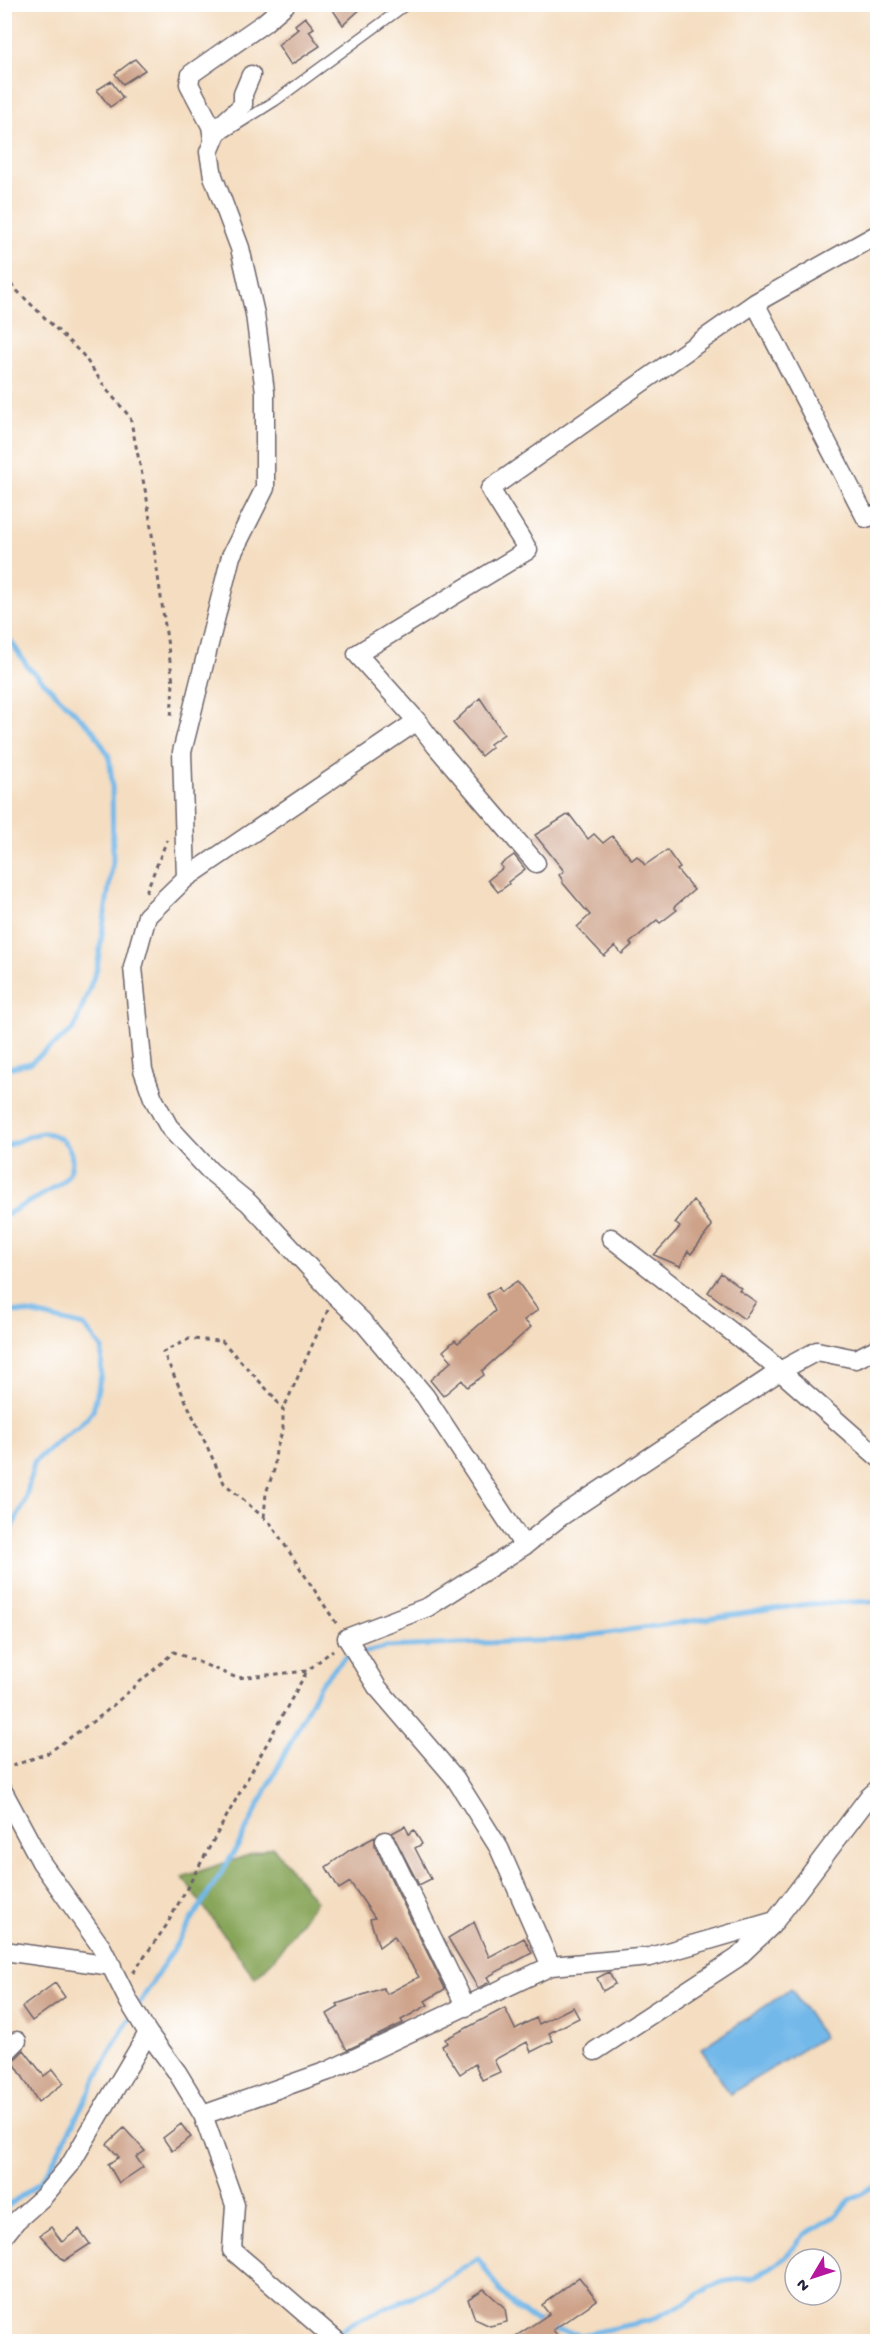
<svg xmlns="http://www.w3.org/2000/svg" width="882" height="2346" font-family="'Gochi Hand',sans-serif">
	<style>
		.forest { fill: #88a65a; stroke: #55644a; stroke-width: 1.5 }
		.water { fill: #72b8e9; stroke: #4a6d92; stroke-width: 1.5 }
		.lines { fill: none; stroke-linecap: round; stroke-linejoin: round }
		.stream { stroke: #72b8e9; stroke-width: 5 }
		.building { fill: #cda289 }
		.lane-casing { stroke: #6c636a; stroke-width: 12 }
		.street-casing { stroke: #6c636a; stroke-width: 21 }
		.path { stroke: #6c636a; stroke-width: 3; stroke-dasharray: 4.5 4.5; stroke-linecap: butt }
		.lane { stroke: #fff; stroke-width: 9 }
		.street { stroke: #fff; stroke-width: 18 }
	</style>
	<rect width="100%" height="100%" fill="#fff"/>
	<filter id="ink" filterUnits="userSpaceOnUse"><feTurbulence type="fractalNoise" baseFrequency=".0167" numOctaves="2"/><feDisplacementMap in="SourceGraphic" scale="12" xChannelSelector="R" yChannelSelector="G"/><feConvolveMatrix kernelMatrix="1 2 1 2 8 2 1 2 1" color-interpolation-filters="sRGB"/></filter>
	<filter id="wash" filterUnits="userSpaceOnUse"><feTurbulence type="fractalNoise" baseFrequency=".008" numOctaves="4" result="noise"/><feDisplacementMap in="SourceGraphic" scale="24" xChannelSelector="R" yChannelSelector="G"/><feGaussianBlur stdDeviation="1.35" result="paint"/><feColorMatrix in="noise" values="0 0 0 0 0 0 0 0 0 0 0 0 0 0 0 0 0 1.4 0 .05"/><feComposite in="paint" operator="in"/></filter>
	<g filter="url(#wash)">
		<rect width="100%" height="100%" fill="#f4ddc0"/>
		<path class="forest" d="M273 1847 316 1901 274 1959 255 1978 182 1877Z"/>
		<path class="water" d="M791 1989 823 2037 730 2094 701 2049Z"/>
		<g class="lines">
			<path class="stream" d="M4 631 28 667 93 730 109 756 112 782 113 860 97 968 74 1029 30 1063 4 1069
				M4 1147C14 1143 35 1132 44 1133 69 1135 81 1161 64 1180 55 1190 18 1207 4 1216
				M4 1310 35 1314 84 1326 102 1348 101 1375 93 1411 79 1426 62 1438 34 1462 25 1502 4 1542
				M4 2209 40 2182 53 2162 117 2039 238 1846 319 1686 345 1657 386 1647 559 1640 808 1604 878 1601
				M336 2336 349 2324 432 2288 478 2258 500 2291 517 2309 553 2330 582 2335 651 2320 687 2302 710 2287 725 2281 753 2278 786 2257 804 2235 835 2216 851 2199 878 2184"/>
		</g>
		<g id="blocks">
			<path class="building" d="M329 4H366L343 25Z
				M305 17 314 28 309 31 320 46 291 65 278 45 298 29 295 25Z
				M135 59 145 70 123 84 115 74Z
				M111 81 123 98 110 107 97 90Z
				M480 698 504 734 490 744 492 747 481 756 453 723Z
				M569 814 588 839 594 834 603 843 612 836 632 860 637 856 645 865 667 850 680 868 677 870 694 890 674 907 677 910 660 923 657 920 630 943 632 945 622 954 615 946 604 956 577 927 590 915 562 882 563 881 559 875 564 871 535 835Z
				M514 855 525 869 508 882 509 884 498 892 488 880 503 868 500 865Z
				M693 1200 712 1226 691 1254 688 1251 680 1266 654 1255 680 1227 675 1223Z
				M721 1273 741 1288 739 1290 756 1302 744 1319 708 1292Z
				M517 1281 538 1310 524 1320 531 1327 482 1371 484 1375 467 1387 462 1380 443 1396 430 1380 452 1361 443 1351 455 1340 458 1343 495 1311 487 1294 499 1287 501 1292Z
				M405 1826 409 1834 414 1830 422 1844 415 1848 431 1879 419 1885 392 1833Z
				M375 1837V1846L445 1989 425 2001 428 2005 401 2020 403 2023 347 2050 327 2014 339 2007 337 2004 383 1988 387 1994 419 1977 394 1936 379 1947 370 1919 375 1918 350 1882 339 1889 326 1867 350 1850Z
				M474 1922 489 1957 524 1938 532 1953 487 1977 490 1982 478 1988 448 1938Z
				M609 1972 615 1984 603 1991 597 1978Z
				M55 1983 65 1997 32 2021 22 2007Z
				M573 2007 579 2018 549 2033 553 2041 531 2052 527 2042 494 2060 500 2072 482 2080 475 2064 460 2074 442 2046 447 2043 445 2039 505 2008 515 2029 536 2018 539 2024Z
				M24 2050 44 2076 53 2069 64 2083 38 2102 13 2061Z
				M181 2124 191 2137 172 2151 163 2138Z
				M124 2128 145 2151 136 2157 143 2167 119 2183 108 2164 119 2157 107 2144Z
				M51 2227 62 2242 79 2229 90 2244 64 2261 40 2235Z
				M579 2277 597 2300 553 2330 562 2342H507L549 2314 542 2305Z
				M484 2289 505 2308 507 2322 490 2326 475 2319 468 2299Z"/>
		</g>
	</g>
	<g filter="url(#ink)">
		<use href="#blocks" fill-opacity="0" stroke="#6c636a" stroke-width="1.5"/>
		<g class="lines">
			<g class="lane-casing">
				<path id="lane" d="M221 135 275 101 407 4"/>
			</g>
			<g class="street-casing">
				<path id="street" d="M213 139 211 126 189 84 191 74 264 23 286 4
					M755 303 878 234
					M417 721 436 746 536 863
					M186 878 182 752 231 556 265 488V392L255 314 240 248 213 176 209 152 220 126 243 105V94L251 75
					M611 1238 764 1357 878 1457
					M524 1546 425 1396 362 1321 335 1295 249 1203 210 1171 169 1127 153 1098 143 1070 133 967 147 916 186 878 417 721 357 654 528 550 490 489 755 303 866 518 878 514
					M4 1793 41 1862 102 1948 129 2002 148 2033 177 2072 203 2115 235 2205 232 2250 338 2342
					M385 1841 466 2007
					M4 1951 112 1966
					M551 1966 499 1848 455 1778 377 1687 347 1638 428 1607 524 1546 560 1517 780 1371 817 1351 856 1359 878 1348
					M595 2051 737 1958 772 1925
					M4 2054 17 2041
					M203 2115 328 2071 551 1966 650 1957 775 1921 868 1798 878 1789
					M4 2236 16 2221 43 2197 70 2165 148 2033"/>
			</g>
			<path class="path" d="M4 278 83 355 107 390 130 417 147 499 173 682 171 720
				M146 892 167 840
				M328 1310 283 1410 273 1396 222 1341 189 1339 163 1352 224 1483 271 1524 338 1626
				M264 1517 266 1493 274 1470 276 1450 283 1429V1410
				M4 1769 48 1753 102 1715 174 1652 237 1678 307 1671 333 1650
				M133 1973 166 1926 307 1671"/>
			<use href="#lane" class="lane"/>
			<use href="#street" class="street"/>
		</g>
	</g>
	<rect width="882" height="2346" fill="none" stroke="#fff" stroke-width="24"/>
	<g transform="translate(813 2277) rotate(231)"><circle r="28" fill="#ffffff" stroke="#a7a7b1" stroke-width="1.5"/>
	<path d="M0-4.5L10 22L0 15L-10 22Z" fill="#b5179e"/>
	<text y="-9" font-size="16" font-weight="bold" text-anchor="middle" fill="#22223b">N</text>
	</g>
</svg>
